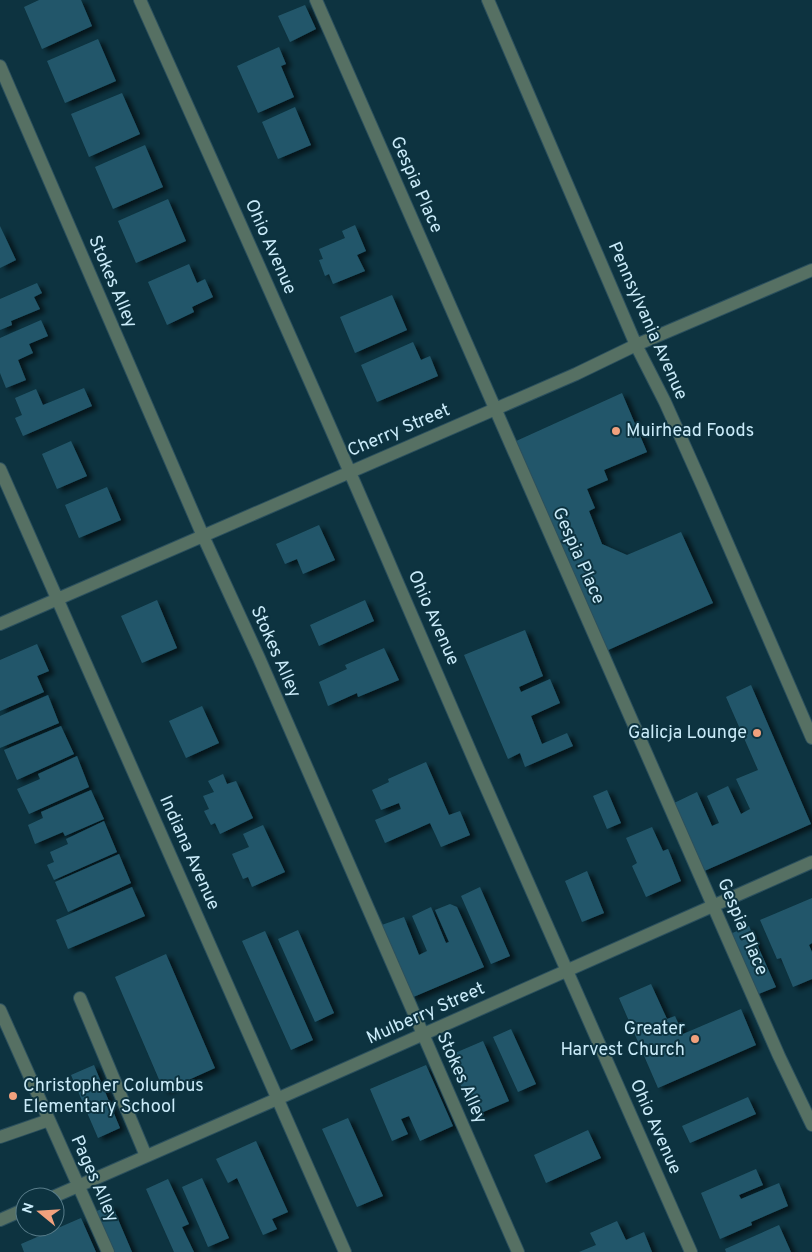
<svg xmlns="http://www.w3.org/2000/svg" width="812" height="1252" font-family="Overpass,sans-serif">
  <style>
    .building { fill: #23576a; filter: url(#shadow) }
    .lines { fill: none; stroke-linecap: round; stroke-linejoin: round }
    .minor-casing { stroke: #2b505e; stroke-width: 14 }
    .minor { stroke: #567063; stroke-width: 12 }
    .poi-dot { fill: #f1a17d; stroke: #0d3340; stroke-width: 2 }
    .labels { text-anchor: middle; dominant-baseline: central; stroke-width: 4; stroke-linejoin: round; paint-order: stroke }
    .street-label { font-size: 18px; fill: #caebf9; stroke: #0d3340 }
    .poi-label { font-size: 18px; fill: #caebf9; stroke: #0d3340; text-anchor: start }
  </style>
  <defs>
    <filter id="shadow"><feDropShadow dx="5.5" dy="3" stdDeviation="2.5" flood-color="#0009"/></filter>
  </defs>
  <rect width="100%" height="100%" fill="#0d3340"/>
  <path class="building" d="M39 0H81L92 26 42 49 24 7Z
    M305 5 316 29 290 42 278 16Z
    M98 39 116 81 65 103 47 61Z
    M279 47 286 64 281 66 294 97 258 113 237 66Z
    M122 93 140 134 89 157 71 114Z
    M295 107 311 145 278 159 262 122Z
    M145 145 163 187 113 209 95 167Z
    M168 199 186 241 136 263 118 221Z
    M355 225 366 251 357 255 365 271 333 284 329 274 325 276 319 260 323 259 319 249 345 238 342 231Z
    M0 226 16 260 0 268Z
    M189 264 197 283 205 279 213 297 192 307 194 312 167 325 148 282Z
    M37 283 42 293 34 297 40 309 11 321 12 325 0 330V299Z
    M392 295 407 330 355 353 340 317Z
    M41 320 48 336 29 344 33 353 18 360 26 380 6 388 0 373V338Z
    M413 342 421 360 430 356 438 376 377 402 361 365Z
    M84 388 92 406 23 436 15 418 22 415 15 398 36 389 43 405Z
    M622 393 647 452 604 470 608 480 587 489 595 508 589 511 602 544 627 555 681 532 713 603 606 651 514 442Z
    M71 441 87 476 57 489 42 454Z
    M107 487 121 520 79 538 65 505Z
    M319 525 335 560 303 574 297 559 285 564 276 544Z
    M157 600 177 648 142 663 121 616Z
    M365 600 374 621 319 646 310 625Z
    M525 630 543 676 519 687 521 692 550 679 560 703 531 716 542 744 567 733 573 746 525 767 520 753 508 759 464 655Z
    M37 644 49 671 37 676 44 692 0 711V660Z
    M384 648 399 680 358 697 357 693 328 706 319 682 347 669 345 665Z
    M751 685 811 824 702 872 672 804 697 792 712 826 719 823 707 796 728 786 741 814 750 809 736 779 758 770 726 697Z
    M48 695 59 723 0 748V716Z
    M202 706 219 743 186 758 169 721Z
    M61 726 74 754 17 780 4 750Z
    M77 756 89 787 29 814 17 789 40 779 38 774Z
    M426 762 449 815 460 811 470 835 441 847 430 823 385 843 375 820 401 809 399 803 381 810 372 790 389 782 388 779Z
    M223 774 227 784 236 781 253 818 220 834 215 823 211 825 204 811 209 809 203 796 214 792 208 781Z
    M91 790 104 819 65 836 63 832 35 844 28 825 43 818 41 812Z
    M607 790 621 823 607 829 593 796Z
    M104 821 117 852 54 880 47 865 54 862 50 852 68 844 66 839Z
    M263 825 285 872 252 887 248 877 243 879 232 854 249 847 243 834Z
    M652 827 663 851 668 849 681 881 646 897 632 866 637 863 626 838Z
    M119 854 131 883 68 912 55 882Z
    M587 871 604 913 582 922 565 881Z
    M132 887 145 916 68 949 56 920Z
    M480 887 510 956 491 964 461 896Z
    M812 898V943L809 945 812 952V979L793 987 781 958 777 959 760 920Z
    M450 904 457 907 484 967 411 998 379 926 404 917 419 955 427 951 412 916 431 907 446 943 449 942 435 910Z
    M749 926 776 987 756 995 730 934Z
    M298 930 334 1013 315 1022 278 939Z
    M265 931 313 1040 291 1050 242 941Z
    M166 954 215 1068 164 1091 115 977Z
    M651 984 667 1019 675 1016 683 1034 741 1009 756 1045 658 1088 619 998Z
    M511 1029 536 1084 518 1092 493 1037Z
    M483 1041 509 1101 474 1116 448 1056Z
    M94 1065 120 1128 98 1138 71 1075Z
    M426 1065 453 1126 420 1141 409 1116 401 1119 408 1134 392 1141 370 1089Z
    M748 1097 756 1114 690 1143 682 1126Z
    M348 1118 383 1196 357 1207 322 1129Z
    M588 1130 601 1158 546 1183 534 1155Z
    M256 1141 288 1212 272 1219 277 1229 263 1235 237 1178 228 1183 216 1159Z
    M756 1169 763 1185 739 1195 741 1199 779 1183 788 1206 751 1222 752 1225 720 1239 701 1193Z
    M202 1178 229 1238 208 1247 182 1187Z
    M168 1179 189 1224 182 1227 194 1252H174L146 1189Z
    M112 1205 132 1252H111L94 1212Z
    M81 1218 96 1252H24L21 1244Z
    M617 1221 626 1240 644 1232 652 1252H579L596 1245 590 1233Z
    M779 1225 791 1252H726L725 1249Z"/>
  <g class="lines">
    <g class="minor-casing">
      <path id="minor" d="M140 0C225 190 311 380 393 572 421 638 450 703 478 769L691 1252
        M316 0 779 1056 812 1125
        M488 0 636 345 665 402 703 487 812 738
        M0 66 203 536 259 658 518 1252
        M0 469 345 1252
        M0 624 576 374 636 345 812 270
        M80 998 146 1156
        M0 1010 108 1252
        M0 1137 49 1120
        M53 1197 277 1099 812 862
        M0 1220 25 1209"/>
    </g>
    <use href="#minor" class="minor"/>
  </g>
  <g class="poi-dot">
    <circle cx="616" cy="431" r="5"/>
    <circle cx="757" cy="733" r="5"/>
    <circle cx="695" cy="1039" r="5"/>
    <circle cx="13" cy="1096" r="5"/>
  </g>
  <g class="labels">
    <g class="street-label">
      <text transform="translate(416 185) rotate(66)">Gespia Place</text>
      <text transform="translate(270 247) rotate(66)">Ohio Avenue</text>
      <text transform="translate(112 282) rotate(67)">Stokes Alley</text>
      <text transform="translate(647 321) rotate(66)">Pennsylvania Avenue</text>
      <text transform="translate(399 431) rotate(-23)">Cherry Street</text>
      <text transform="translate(578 556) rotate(66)">Gespia Place</text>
      <text transform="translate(433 618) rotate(66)">Ohio Avenue</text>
      <text transform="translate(275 652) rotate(66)">Stokes Alley</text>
      <text transform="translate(189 853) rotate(66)">Indiana Avenue</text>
      <text transform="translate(742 927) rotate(67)">Gespia Place</text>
      <text transform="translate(426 1014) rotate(-24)">Mulberry Street</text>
      <text transform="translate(461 1078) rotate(66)">Stokes Alley</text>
      <text transform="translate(655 1127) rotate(66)">Ohio Avenue</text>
      <text transform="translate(94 1179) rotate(66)">Pages Alley</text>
    </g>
    <g class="poi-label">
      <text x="626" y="431">Muirhead Foods</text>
      <text x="747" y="733" text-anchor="end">Galicja Lounge</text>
      <text x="685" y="1029" text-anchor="end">Greater<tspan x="685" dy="21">Harvest Church</tspan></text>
      <text x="23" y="1086">Christopher Columbus<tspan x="23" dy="21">Elementary School</tspan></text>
    </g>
  </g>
  <g transform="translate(40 1212) rotate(288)"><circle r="24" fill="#0d3340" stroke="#597d8a"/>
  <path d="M0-4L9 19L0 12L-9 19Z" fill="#f1a17d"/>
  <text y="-8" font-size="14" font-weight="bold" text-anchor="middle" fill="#caebf9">N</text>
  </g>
</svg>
